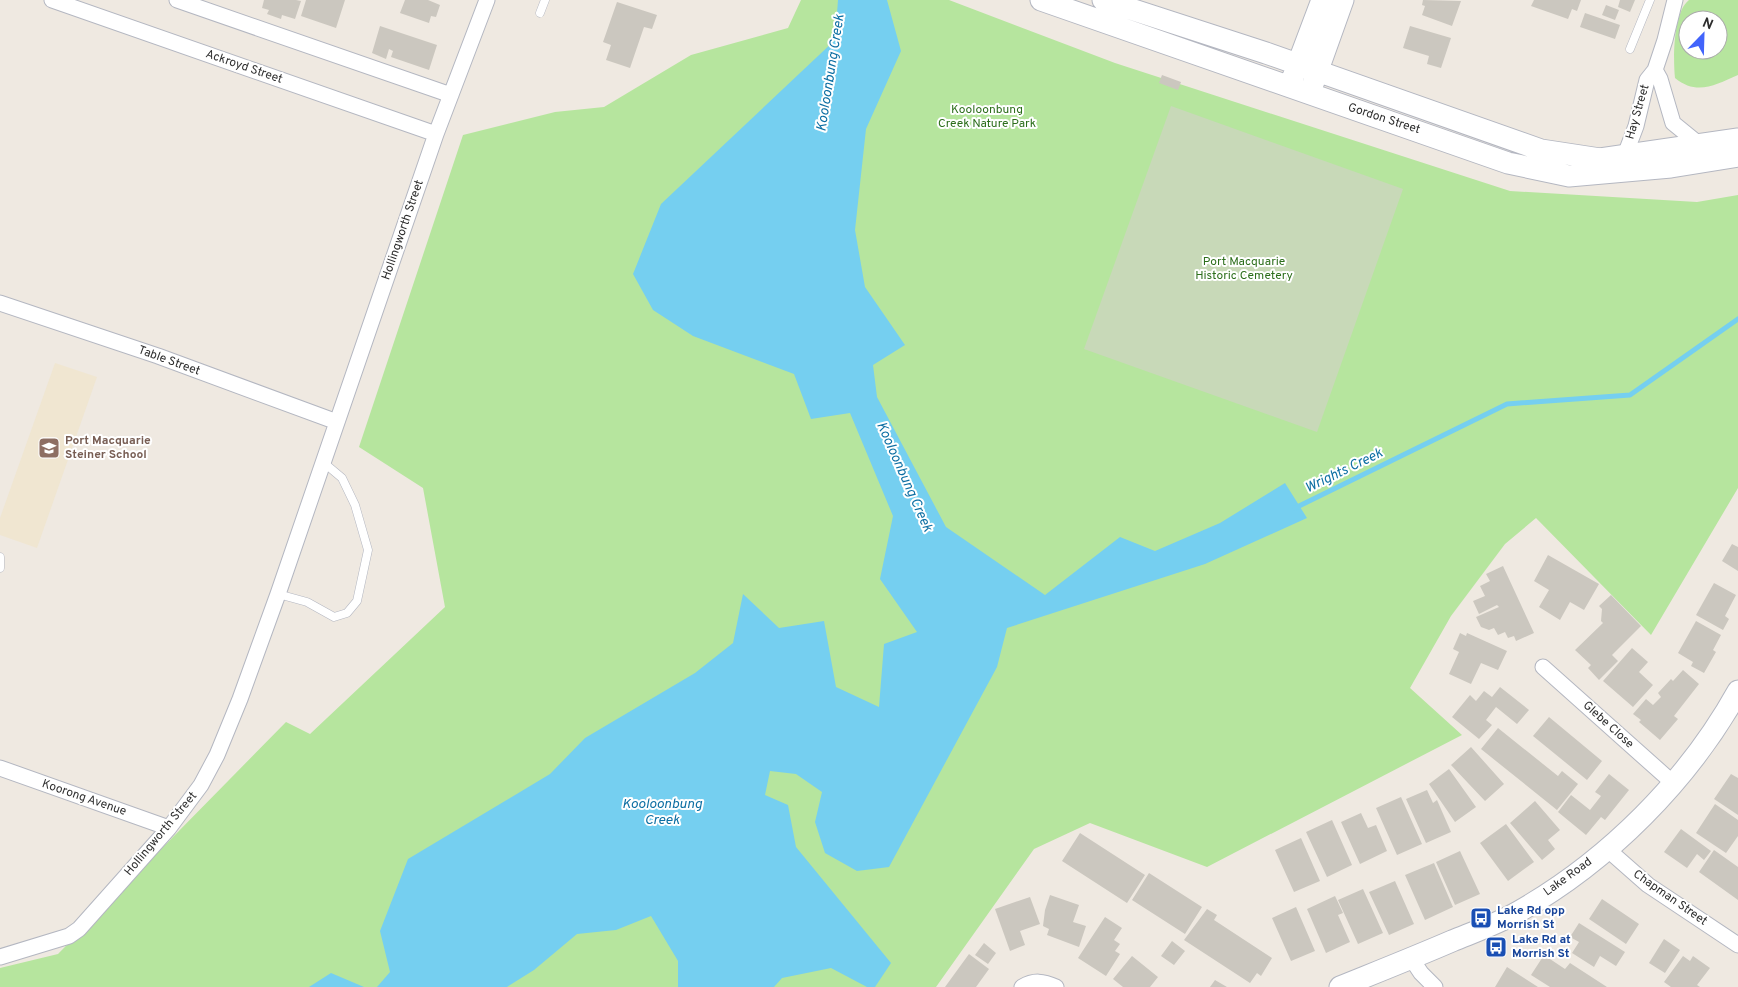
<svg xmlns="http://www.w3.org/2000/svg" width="1738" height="987" font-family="Overpass,sans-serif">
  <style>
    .education { fill: #f0e6d1 }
    .green { fill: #b6e59e; fill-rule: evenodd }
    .cemetery { fill: #c8d9b8 }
    .water { fill: #75cff0 }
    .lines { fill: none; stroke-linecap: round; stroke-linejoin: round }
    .stream { stroke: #75cff0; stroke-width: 5 }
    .building { fill: #cbc7bf }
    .lane-casing { stroke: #b4b7c1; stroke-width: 9 }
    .street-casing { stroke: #b4b7c1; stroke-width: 17 }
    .secondary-casing { stroke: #b4b7c1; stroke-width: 23 }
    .lane { stroke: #fff; stroke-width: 8 }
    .street { stroke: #fff; stroke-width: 15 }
    .secondary { stroke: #fff; stroke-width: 21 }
    .labels { text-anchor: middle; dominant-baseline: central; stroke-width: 4; stroke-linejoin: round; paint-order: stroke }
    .street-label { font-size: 12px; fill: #2e2e2e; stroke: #fff }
    .park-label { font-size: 12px; fill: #2c6e1b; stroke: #fff }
    .education-label { font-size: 12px; font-weight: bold; fill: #785e54; stroke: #fff; text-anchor: start }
    .transit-label { font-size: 12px; font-weight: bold; fill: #164399; stroke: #fff; text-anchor: start }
    .water-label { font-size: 14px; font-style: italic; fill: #0d6fa3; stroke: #fff }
  </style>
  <rect width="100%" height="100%" fill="#efe9e1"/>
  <path class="education" d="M55 363 97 377 37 548 0 535V518Z"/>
  <path class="green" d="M801 0H949L1115 63 1510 191 1697 202 1738 195V488L1651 635 1536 518 1505 544 1451 616 1410 688 1462 735 1207 867 1090 823 1034 849 936 987H0V968L58 954 286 722 310 734 445 607 423 488 359 447 463 135 555 112 604 107 691 55 788 28Z
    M1689 0H1738V75C1715 85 1697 96 1675 78 1673 59 1673 12 1689 0ZM1688 20H1718V50H1688Z"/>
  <path class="cemetery" d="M1171 106 1403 189 1317 432 1084 349Z"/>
  <path class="water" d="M838 0H887L901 51 866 129 855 230 865 287 905 345 873 365 877 397 946 527 1045 595 1120 537 1155 551 1220 523 1285 483 1307 518 1205 564 1007 628 997 667 889 867 857 871 825 853 815 822 822 792 796 774 770 771 765 795 788 805 796 847 891 963 875 987H867L831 968 782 978 774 987H678V961L651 916 616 930 577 934 534 970 507 987H377L390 972 380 931 408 859 550 774 585 738 695 673 733 643 743 594 779 628 824 621 836 687 879 707 884 644 917 632 880 579 893 516 850 413 811 419 794 374 693 336 653 310 633 274 661 204 835 40Z
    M331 973 364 987H309Z"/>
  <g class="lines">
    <path class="stream" d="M1295 508 1507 404 1630 395 1738 319"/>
  </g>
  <path class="building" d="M264 0H296L301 1 295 19 282 15 281 19 267 14 269 10 262 8Z
    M306 0H345L336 28 301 16Z
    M405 0H428L440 5 436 17 431 16 429 23 400 13Z
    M1423 0 1461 1 1452 26 1422 15 1425 6 1422 5Z
    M1534 0H1581L1577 11 1572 9 1568 19 1531 6Z
    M1620 0H1635L1630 12 1618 7Z
    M617 2 657 15 652 29 644 27 630 68 606 60 611 45 603 42Z
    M1606 5 1619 10 1615 20 1602 15Z
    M1585 13 1620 25 1615 39 1580 27Z
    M380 26 437 45 429 70 391 57 393 51 389 49 386 59 372 53Z
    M1410 26 1451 38 1441 68 1427 64 1429 56 1403 48Z
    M1162 75 1181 82 1178 90 1159 83Z
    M1732 544 1738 547V571L1722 561Z
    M1548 555 1599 584 1584 610 1570 602 1560 620 1539 607 1549 590 1534 581Z
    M1503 566 1534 633 1516 641 1514 636 1508 638 1505 632 1498 635 1494 628 1489 630 1481 627 1476 617 1499 607 1497 605 1479 614 1473 601 1485 596 1480 586 1490 581 1486 574Z
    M1714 583 1736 595 1725 616 1729 619 1723 630 1696 615Z
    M1611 595 1641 626 1612 655 1618 661 1599 680 1588 668 1591 665 1575 650 1603 623 1601 621 1602 609 1599 606Z
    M1696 621 1721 635 1713 650 1716 652 1704 673 1691 666 1693 662 1678 653Z
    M1460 633 1466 636 1467 633 1507 651 1498 670 1481 663 1471 684 1449 674 1459 652 1453 649Z
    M1632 648 1648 662 1639 672 1653 685 1633 707 1603 681Z
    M1683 670 1699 684 1674 716 1678 719 1660 740 1639 722 1641 720 1633 714 1646 699 1653 705 1661 697 1658 693 1671 679 1673 681Z
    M1500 687 1529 710 1517 724 1496 707 1486 720 1492 725 1479 739 1452 717 1470 695 1476 701 1484 691 1492 697Z
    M1549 717 1602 761 1587 780 1533 736Z
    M1498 728 1558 776 1562 771 1578 784 1557 810 1481 749Z
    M1471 747 1504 784 1485 801 1451 765Z
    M1449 769 1476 807 1455 822 1429 784Z
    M1609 774 1629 790 1605 820 1601 817 1586 835 1558 812 1571 795 1590 810 1601 796 1595 792Z
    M1731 774 1738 778V815L1714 799Z
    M1427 790 1433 803 1437 800 1451 832 1426 843 1406 799Z
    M1401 797 1422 844 1397 855 1376 808Z
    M1535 801 1560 830 1548 840 1555 849 1542 860 1510 823Z
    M1715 804 1738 820V836L1726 853 1696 833Z
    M1361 813 1368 828 1376 825 1387 851 1360 864 1341 822Z
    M1332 820 1352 865 1327 877 1306 832Z
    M1506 824 1534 862 1508 881 1480 843Z
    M1681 829 1711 851 1704 860 1697 854 1687 868 1664 852Z
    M1080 833 1145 875 1127 903 1062 861Z
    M1301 838 1320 881 1294 892 1275 850Z
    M1714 850 1738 867V900L1699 872Z
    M1460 851 1480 894 1455 905 1436 862Z
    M1434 863 1453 907 1425 920 1405 875Z
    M1149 873 1202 907 1185 934 1132 900Z
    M1395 881 1414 924 1389 935 1369 892Z
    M1363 889 1383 933 1358 944 1338 900Z
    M1050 895 1079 905 1073 922 1086 926 1079 947 1047 935 1049 929 1043 926 1045 910Z
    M1335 896 1343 913 1338 915 1350 942 1326 953 1307 909Z
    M1030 897 1040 924 1020 931 1025 945 1010 951 995 909Z
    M1602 899 1639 924 1626 944 1589 919Z
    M1296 907 1315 951 1291 961 1272 918Z
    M1207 909 1217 915 1214 920 1272 958 1261 976 1257 973 1250 983 1184 940Z
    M1105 917 1122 928 1114 940 1120 944 1115 951 1120 954 1106 976 1078 958Z
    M1579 923 1625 952 1616 966 1600 956 1594 967 1572 953 1579 942 1570 937Z
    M1664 939 1680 950 1665 973 1649 963Z
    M1172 941 1185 951 1174 965 1161 956Z
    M984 943 996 953 988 964 975 955Z
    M969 954 989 969 976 987H945Z
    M1544 955 1565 969 1570 963 1607 987H1550L1531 975Z
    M1132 956 1158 977 1150 987H1123L1113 979Z
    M1683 956 1690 961 1693 956 1710 968 1697 985 1700 987H1671L1664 982Z
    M1507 967 1538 987H1495Z
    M1215 980 1227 987H1210Z"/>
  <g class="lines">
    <g class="lane-casing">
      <path id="lane" d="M540 13 545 0
        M1630 49 1650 0
        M0 557V568
        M278 594 307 602 334 617 347 613 357 601 368 550 355 505 342 478 323 462"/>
    </g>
    <g class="street-casing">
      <path id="street" d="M52 0 436 134
        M177 0 451 95
        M1655 70 1660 79 1673 123 1700 145
        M1625 155 1636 126 1647 80 1655 70 1665 40 1675 0
        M0 303 158 356 337 422
        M1543 667 1673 783
        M0 768 169 828
        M1606 848 1648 885 1738 945
        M0 957 69 936 79 929 169 828 201 785 217 755 240 699 278 594 436 134 487 0
        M1411 958 1421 973 1435 987
        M1022 987C1034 980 1043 981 1056 987"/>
    </g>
    <g class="secondary-casing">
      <path id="secondary" d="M1041 0 1508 163 1569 176 1671 167 1738 156
        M1103 0 1266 53 1541 150 1600 159 1738 139
        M1293 77 1322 0
        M1313 84 1343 0
        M1340 987C1377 972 1415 957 1452 941 1474 932 1497 924 1518 912 1608 861 1688 781 1738 691"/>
    </g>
    <use href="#lane" class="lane"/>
    <use href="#street" class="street"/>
    <use href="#secondary" class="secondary"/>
  </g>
  <defs>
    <g id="school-square" transform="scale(1.125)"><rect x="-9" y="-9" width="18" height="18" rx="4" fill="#8d6e63" stroke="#fff"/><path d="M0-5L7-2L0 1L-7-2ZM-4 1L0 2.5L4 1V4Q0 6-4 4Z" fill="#fff"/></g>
    <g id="bus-square" transform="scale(1.125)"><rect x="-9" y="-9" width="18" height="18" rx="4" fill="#1a4fb4" stroke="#fff"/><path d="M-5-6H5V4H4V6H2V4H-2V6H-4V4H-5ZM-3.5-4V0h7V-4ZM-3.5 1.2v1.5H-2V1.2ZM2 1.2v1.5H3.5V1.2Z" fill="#fff"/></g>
  </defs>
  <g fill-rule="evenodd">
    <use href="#school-square" x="49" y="448"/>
    <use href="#bus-square" x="1481" y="918"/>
    <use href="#bus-square" x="1496" y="947"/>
  </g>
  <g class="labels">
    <g class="street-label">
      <text transform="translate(244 67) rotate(19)">Ackroyd Street</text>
      <text transform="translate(1638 112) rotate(-74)">Hay Street</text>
      <text transform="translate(1384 119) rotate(18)">Gordon Street</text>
      <text transform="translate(403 230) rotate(-71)">Hollingworth Street</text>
      <text transform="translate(169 361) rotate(20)">Table Street</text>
      <text transform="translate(1608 725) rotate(42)">Glebe Close</text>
      <text transform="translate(84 798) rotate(19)">Koorong Avenue</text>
      <text transform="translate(161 834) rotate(-50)">Hollingworth Street</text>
      <text transform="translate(1568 877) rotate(-36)">Lake Road</text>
      <text transform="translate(1670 898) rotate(35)">Chapman Street</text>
    </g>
    <g class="park-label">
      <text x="987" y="110">Kooloonbung<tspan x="987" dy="14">Creek Nature Park</tspan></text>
      <text x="1244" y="262">Port Macquarie<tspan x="1244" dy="14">Historic Cemetery</tspan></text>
    </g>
    <g class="education-label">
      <text x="65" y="441">Port Macquarie<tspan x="65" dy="14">Steiner School</tspan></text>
    </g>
    <g class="transit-label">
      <text x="1497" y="911">Lake Rd opp<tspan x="1497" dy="14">Morrish St</tspan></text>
      <text x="1512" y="940">Lake Rd at<tspan x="1512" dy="14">Morrish St</tspan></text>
    </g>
    <g class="water-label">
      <text transform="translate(831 73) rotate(-81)">Kooloonbung Creek</text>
      <text transform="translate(1344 471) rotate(-26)">Wrights Creek</text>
      <text transform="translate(904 477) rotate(66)">Kooloonbung Creek</text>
      <text x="662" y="804">Kooloonbung<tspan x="662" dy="16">Creek</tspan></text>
    </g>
  </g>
  <g transform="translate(1703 35) rotate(23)"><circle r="24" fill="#ffffff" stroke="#ababab"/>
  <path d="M0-4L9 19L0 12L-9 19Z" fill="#4264fb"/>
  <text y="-8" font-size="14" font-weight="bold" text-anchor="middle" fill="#2e2e2e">N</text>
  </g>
</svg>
